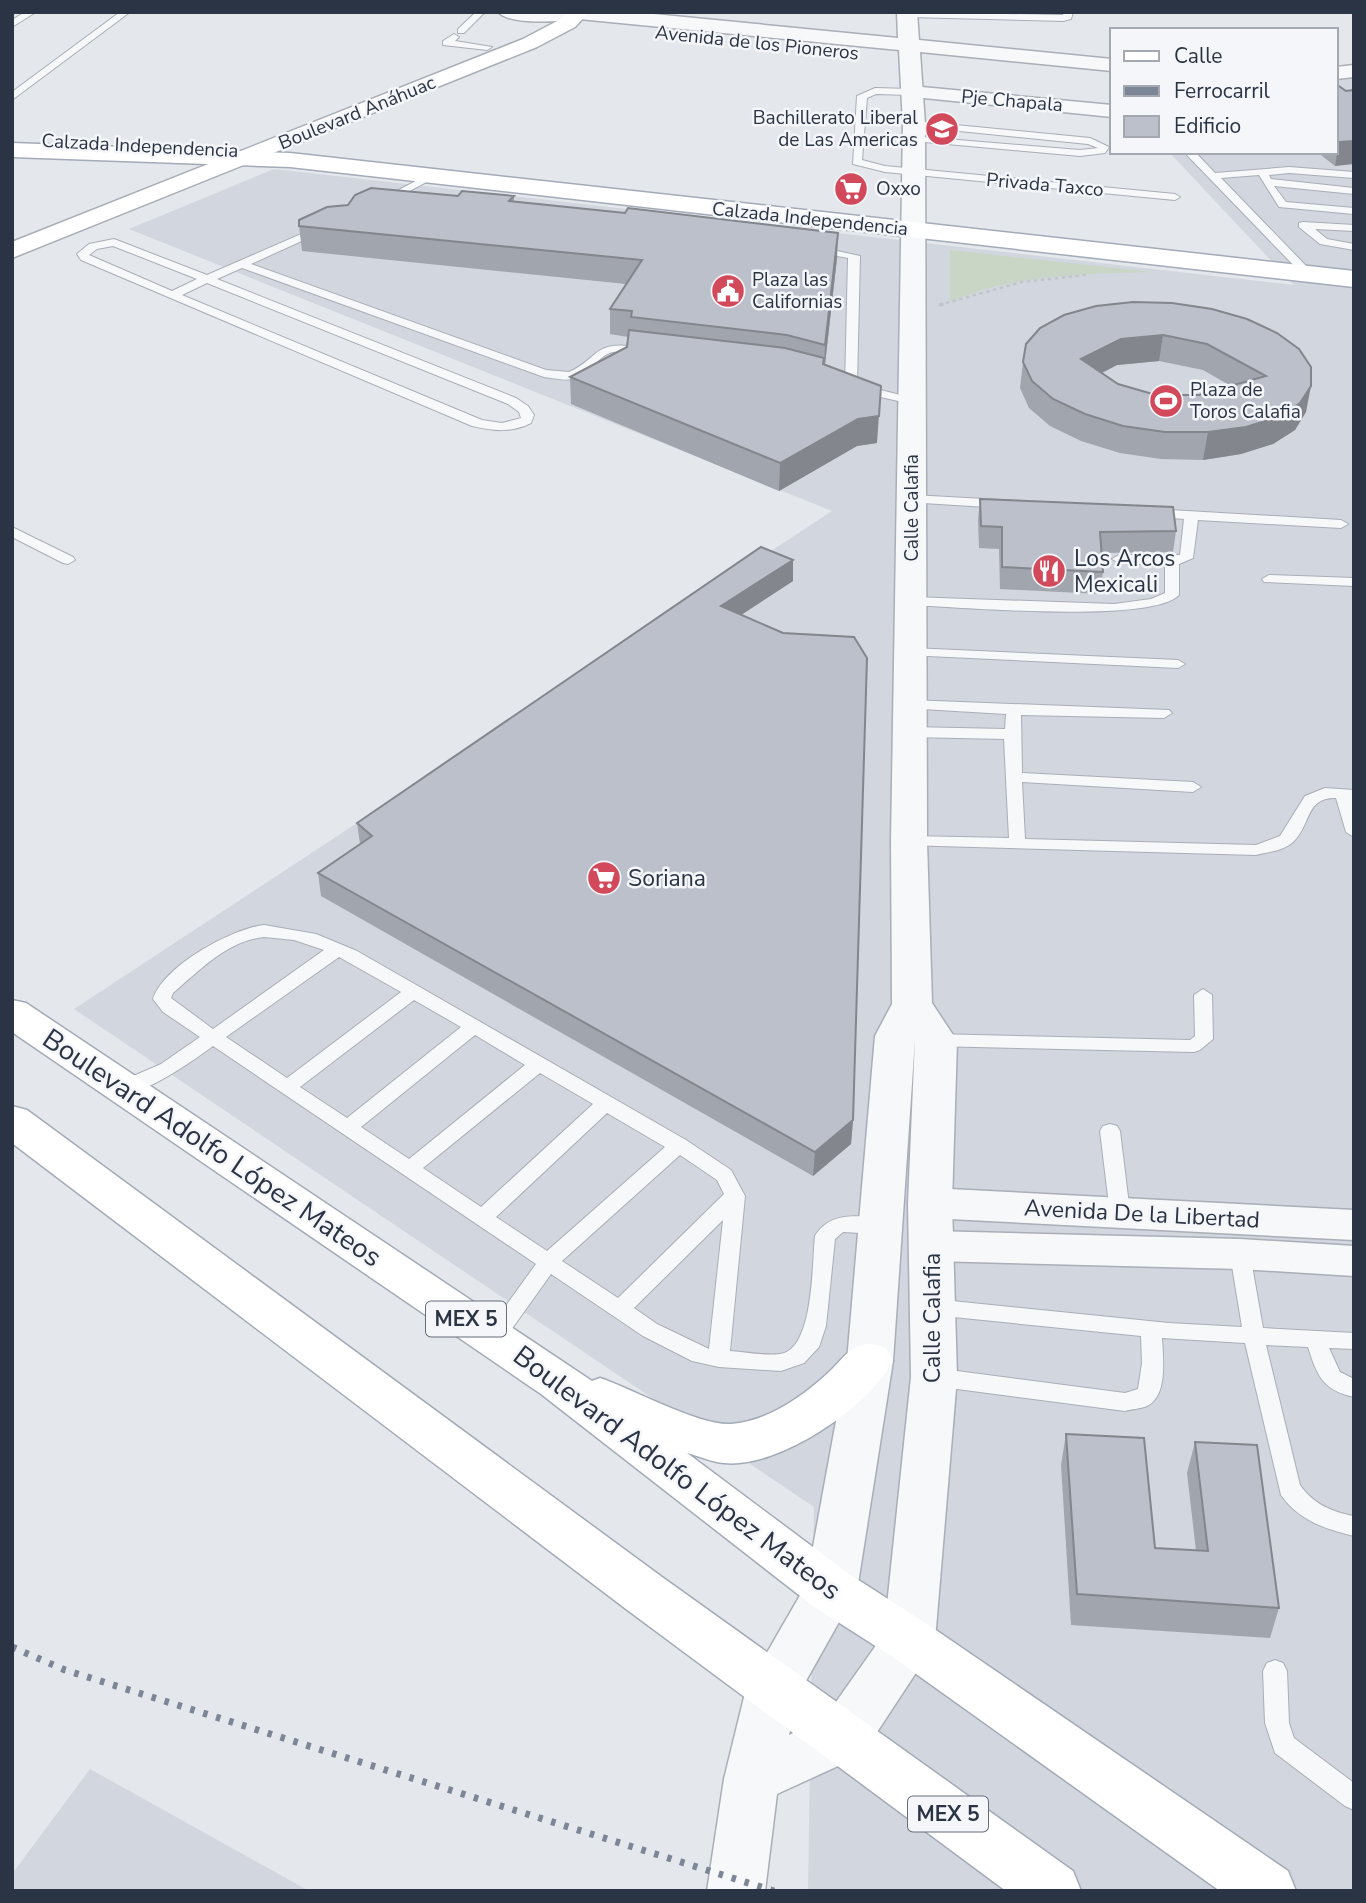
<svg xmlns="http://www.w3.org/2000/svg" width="1366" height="1903" font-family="'Nunito Sans',sans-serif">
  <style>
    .built { fill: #d2d6de }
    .green { fill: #c9d6c5 }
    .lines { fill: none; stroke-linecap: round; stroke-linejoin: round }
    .service-casing { stroke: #a9aeb7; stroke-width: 2 }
    .minor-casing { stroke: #a9aeb7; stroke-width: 3 }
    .tertiary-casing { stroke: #a9aeb7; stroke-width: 3 }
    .secondary-casing { stroke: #a9aeb7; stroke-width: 3 }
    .primary-casing { stroke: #a3abb8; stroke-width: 3 }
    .path-far1 { stroke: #c2c5cb; stroke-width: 2.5; stroke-dasharray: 3.5 3.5; stroke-linecap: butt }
    .path { stroke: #c2c5cb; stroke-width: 3.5; stroke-dasharray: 4.5 4.5; stroke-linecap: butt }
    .service { fill: #f7f8fa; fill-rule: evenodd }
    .minor { fill: #f7f8fa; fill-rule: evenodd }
    .tertiary { fill: #f7f8fa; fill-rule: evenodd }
    .secondary { fill: #fff; fill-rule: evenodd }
    .primary { fill: #fff; fill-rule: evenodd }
    .rail { stroke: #7d8696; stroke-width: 7; stroke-dasharray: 4.5 9; stroke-linecap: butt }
    .wall { fill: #a1a5ae; fill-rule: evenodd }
    .shaded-wall { fill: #83868d }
    .building { fill: #bbc0ca; stroke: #83868d; stroke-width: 2; fill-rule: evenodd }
    .labels { text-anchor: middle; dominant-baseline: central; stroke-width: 5; stroke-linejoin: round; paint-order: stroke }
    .far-street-label { font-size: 19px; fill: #2b3445; stroke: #f4f6f9 }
    .far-poi-label { font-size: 19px; fill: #2b3445; stroke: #f4f6f9; text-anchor: start }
    .shield { fill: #f4f6f9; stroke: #676e7b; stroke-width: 2 }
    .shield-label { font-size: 21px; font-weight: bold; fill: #2b3445 }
    .poi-label { font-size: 23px; fill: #2b3445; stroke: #f4f6f9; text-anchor: start }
    .street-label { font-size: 23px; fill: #2b3445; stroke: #f4f6f9 }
    .near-street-label { font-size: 28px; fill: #2b3445; stroke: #f4f6f9 }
  </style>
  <rect width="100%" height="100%" fill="#e4e7ec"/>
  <path class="built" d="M1354 75V1891H808L814 1507 74 1009 832 511 129 229 274 169 1294 285 1169 152H1336V77Z
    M90 1769 309 1891H12V1874Z"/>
  <path class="green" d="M950 250 1152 272C1084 274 1013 274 950 302Z"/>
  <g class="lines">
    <g class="service-casing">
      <path id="service" d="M25 12H36L12 27V20Z
        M120 12H130L12 100V92Z
        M476 12H485L464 33H458V29Z
        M905 12 1063 15 1064 12H1073L1071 19 1063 21 908 17Z
        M454 34 459 37 455 41 492 47 487 50 443 45V41Z
        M875 88 911 89 916 92 911 95 876 94 867 98 862 160 885 166 1175 194 1180 197 1175 200 885 172 853 164 857 96Z
        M914 121 1090 138 1109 147 1105 153 1080 156 914 141 910 140V136L1080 150 1098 148 1088 144 910 126 909 124Z
        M1184 152H1195L1215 173 1289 167 1354 172V178L1289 173 1269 175 1271 179 1354 188V194L1274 186 1286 202 1354 208V214L1279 207 1259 175 1221 178 1312 272 1302 274Z
        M427 175 436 177 387 203 378 201Z
        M1303 222 1354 225V231L1315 229 1327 239 1354 244V250L1320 244 1299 227V223Z
        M322 225 327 228 326 230 251 264 546 370 569 372C597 360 593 342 630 346 638 347 645 346 651 351 641 359 626 350 613 352 597 355 590 377 572 379 563 381 553 378 544 377L242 268 217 279 516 398 528 406 534 415 531 423C511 433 494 431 472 426L81 260 77 254 89 244 114 239 207 275ZM113 246 197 279 172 291 89 255 97 249ZM207 283 508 404 519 412 521 418 502 423 482 420 182 295Z
        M814 246 860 256 857 384 916 399V405L854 391 845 386 848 258 810 251V247Z
        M912 495 1003 500 1010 504 1003 508 907 502V496Z
        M1153 509 1341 520 1348 524 1341 528 1198 520 1193 558 1179 564V595C1151 624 959 607 911 605L904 601 911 597 1114 604 1151 599 1165 593V565L1119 563 1112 559 1119 555H1180L1184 519 1148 516V510Z
        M12 527 73 557 75 560 68 564 63 563 12 537Z
        M1269 575 1354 578V586L1264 582 1262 579Z
        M911 648 1178 660 1185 664 1178 668 906 655 904 652Z
        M910 700 1169 710 1172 713 1164 718 1021 715 1022 773 1193 782 1201 787 1193 792 1022 782 1025 839 1256 845 1280 836 1305 796 1325 788 1354 790V837L1346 832 1336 798C1305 797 1311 826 1293 842 1283 851 1268 852 1256 855L903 845 901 841 903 837 909 836 1009 838 1004 739 910 737 902 732 910 727 1005 729 1006 714 905 708 902 705 905 702Z
        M264 925 316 934 357 951 686 1140 731 1170 745 1196 730 1351C746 1352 764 1356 780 1354 814 1350 812 1263 815 1236 829 1211 864 1214 887 1222L890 1227 887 1232 880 1234 843 1232 835 1239 826 1326 819 1347 804 1363 781 1371 719 1367 692 1361 643 1336 551 1274 501 1344 494 1346 487 1344 484 1338 487 1332 536 1264 213 1046C194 1060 140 1099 117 1093L115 1088 117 1083 161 1064 200 1037 163 1012 153 999C164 966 230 929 264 925ZM264 937 294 940 324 950 213 1029 171 998 173 993C200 970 227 941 264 937ZM339 957 401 992 287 1078 226 1037ZM414 1000 461 1027 347 1118 300 1087ZM475 1035 525 1065 409 1159 361 1127ZM540 1073 593 1104 481 1207 423 1168ZM607 1113 665 1147 547 1251 496 1217ZM680 1155 717 1180 724 1194 618 1298 562 1261ZM723 1220 709 1349 657 1324 634 1308Z
        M1203 989 1212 995 1213 1039 1200 1050 1194 1052 933 1046 927 1044 924 1040 927 1036 933 1034 1190 1040 1195 1036 1194 995Z
        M1110 1124 1117 1126 1120 1131 1130 1213 1127 1218 1120 1220 1113 1218 1110 1213 1100 1131 1103 1126Z
        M1240 1246 1247 1249 1250 1254 1263 1328 1354 1333V1349L1329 1348 1340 1372 1354 1379V1397C1322 1390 1317 1375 1308 1347L1266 1345 1300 1485C1313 1504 1332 1512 1354 1516V1536C1325 1529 1298 1520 1281 1495L1245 1343 1162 1338C1163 1358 1168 1396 1147 1406 1140 1409 1132 1409 1125 1411L934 1386 926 1383 923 1377 926 1371 934 1368 1125 1393 1138 1389 1142 1363 1141 1336 933 1315 926 1313 923 1307 926 1301 933 1299 1169 1323 1242 1327 1230 1254 1233 1249Z
        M1275 1660 1283 1663 1287 1671 1289 1723 1294 1738 1354 1783V1810L1345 1806 1275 1753 1265 1723 1263 1671 1267 1663Z"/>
    </g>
    <g class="minor-casing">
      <path id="minor" d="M911 86 1112 105V117L904 96 901 92Z
        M930 1188 1354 1210V1240L930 1218 916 1213 910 1203 916 1193Z
        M932 1231 1240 1239 1354 1246V1276L1240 1269 932 1261 918 1257 912 1246 918 1235Z"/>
    </g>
    <g class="tertiary-casing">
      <path id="tertiary" d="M498 12H633L898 38 897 12H917L919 40 1112 59V71L920 52 925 124 927 841 932 1003 957 1041 952 1203 957 1377 935 1640 927 1656 862 1755 777 1794 765 1891H707L724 1779 746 1689 806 1585 847 1361 875 1036 892 1004 891 841 903 124 899 50 579 19C561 21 511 26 498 12ZM915 1039 908 1203 911 1377 884 1634 824 1719 789 1735 798 1695 857 1590 893 1361Z
        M1354 65V77L1336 79V67Z"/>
    </g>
    <g class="secondary-casing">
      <path id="secondary" d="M567 12H589L575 27 537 47 12 258V242L523 39 561 19Z"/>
    </g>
    <g class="primary-casing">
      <path id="primary" d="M12 143 290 153 1354 271V287L290 167 12 157Z
        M12 1000 26 1003 592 1381 600 1378C633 1389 699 1426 731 1424 768 1421 802 1397 829 1372 837 1365 846 1352 856 1347 868 1342 875 1344 886 1348L893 1361C869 1407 778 1469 724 1463 711 1462 699 1456 687 1453L849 1574 927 1624 1288 1871 1296 1891H1220L891 1656 813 1606 541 1394 12 1032Z
        M12 1106 27 1110 662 1577 1073 1871 1081 1891H1006L626 1609 12 1143Z"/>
    </g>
    <path class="path-far1" d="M939 305 1022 282 1087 275"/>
    <path class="path" d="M939 305 944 304"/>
    <use href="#service" class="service"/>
    <use href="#minor" class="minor"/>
    <use href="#tertiary" class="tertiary"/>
    <use href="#secondary" class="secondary"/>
    <use href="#primary" class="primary"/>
    <path class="rail" d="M12 1647 65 1670 774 1891"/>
  </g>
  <path class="wall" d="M1336 84 1346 91 1354 90 1335 166 1317 152H1336Z
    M458 196H514V201L837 258 825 365 877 443 857 446 779 491 571 404 570 377 627 347 628 337 610 334V309L626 284 302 251 299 226 348 205Z
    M1212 309 1306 412 1295 430 1273 444 1241 454 1203 460 1161 459 1120 453 1081 441 1050 426 1029 408 1020 388 1023 362ZM1159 361 1203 370 1231 386 1199 395H1156L1118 384 1102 373 1117 365Z
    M980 499 1176 531 1173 552 1101 553 1103 572 1100 594 1000 589 999 549 979 548 978 520Z
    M793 560V581L741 615 853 1120 851 1144 813 1176 321 896 318 873 360 844 357 823Z
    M1066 1434 1155 1548 1196 1551 1187 1473 1195 1442 1279 1608 1270 1638 1071 1625 1061 1465Z"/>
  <path class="shaded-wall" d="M1354 141V164L1335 166 1339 142Z
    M838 233 837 258 824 372 825 345Z
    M1163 335 1159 361 1117 365 1078 385 1081 359 1121 339Z
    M881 386 877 443 857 446 779 491 780 463Z
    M1311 386 1306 412 1295 430 1273 444 1241 454 1203 460 1208 432Z
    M793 560V581L721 628V606Z
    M853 1120 851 1144 813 1176 815 1152Z"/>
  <path class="building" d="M1336 84 1346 91 1354 90V141L1339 142 1336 140Z
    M371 188 458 196 462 191 514 196 509 201 625 213 628 208 838 233 825 345 787 335 631 317 632 311 610 309 642 260 299 226V220L327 207 348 205 355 195Z
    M1133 302 1172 303 1212 309 1247 319 1277 333 1299 349 1311 367V386L1300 403 1278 417 1246 427 1208 432H1165L1123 426 1085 414 1053 399 1032 381 1023 362 1026 344 1040 328 1064 315 1096 306ZM1163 335 1207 344 1266 376 1199 395H1156L1118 384 1081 359 1121 339Z
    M629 330 785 348 824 358 823 364 881 386 879 416 858 419 780 463 570 377 627 347Z
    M980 499 1173 507 1176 531 1100 532 1103 572 1002 567V527L981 526Z
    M761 547 793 560 721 606 783 633 854 637 867 658 853 1120 815 1152 318 873 372 836 357 823Z
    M1066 1434 1144 1438 1155 1548 1208 1551 1195 1442 1257 1445 1279 1608 1077 1594Z"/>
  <defs>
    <g id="university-disc" transform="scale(1.75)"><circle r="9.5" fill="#d1495b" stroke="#f4f6f9"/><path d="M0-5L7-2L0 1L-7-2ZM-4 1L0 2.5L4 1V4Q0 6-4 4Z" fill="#fff"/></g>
    <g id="supermarket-disc" transform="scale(1.75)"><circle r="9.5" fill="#d1495b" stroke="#f4f6f9"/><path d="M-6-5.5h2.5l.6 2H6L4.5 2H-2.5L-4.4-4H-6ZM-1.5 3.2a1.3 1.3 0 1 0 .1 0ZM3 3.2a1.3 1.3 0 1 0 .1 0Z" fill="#fff"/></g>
    <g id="civic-disc" transform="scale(1.75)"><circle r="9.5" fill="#d1495b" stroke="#f4f6f9"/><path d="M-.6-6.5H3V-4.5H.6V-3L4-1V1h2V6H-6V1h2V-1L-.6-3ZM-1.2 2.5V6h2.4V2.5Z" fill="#fff"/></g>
    <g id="stadium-disc" transform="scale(1.75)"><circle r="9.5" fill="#d1495b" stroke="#f4f6f9"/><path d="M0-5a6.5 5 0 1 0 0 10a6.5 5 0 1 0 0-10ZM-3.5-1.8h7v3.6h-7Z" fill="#fff"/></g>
    <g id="restaurant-disc" transform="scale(1.75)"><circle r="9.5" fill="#d1495b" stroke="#f4f6f9"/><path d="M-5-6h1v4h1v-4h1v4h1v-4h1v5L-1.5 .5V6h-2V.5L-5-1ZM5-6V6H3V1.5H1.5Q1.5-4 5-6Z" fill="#fff"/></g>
  </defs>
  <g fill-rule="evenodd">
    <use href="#university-disc" x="942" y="129"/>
    <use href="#supermarket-disc" x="851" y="189"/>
    <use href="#civic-disc" x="728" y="291"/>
    <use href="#stadium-disc" x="1166" y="401"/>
    <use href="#restaurant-disc" x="1049" y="571"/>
    <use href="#supermarket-disc" x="604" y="878"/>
  </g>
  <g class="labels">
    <g class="far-street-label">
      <text transform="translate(757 43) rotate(6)">Avenida de los Pioneros</text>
      <text transform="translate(1012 101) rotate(5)">Pje Chapala</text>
      <text transform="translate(357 113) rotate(-22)">Boulevard Anáhuac</text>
      <text transform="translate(140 146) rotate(3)">Calzada Independencia</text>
      <text transform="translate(1045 185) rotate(5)">Privada Taxco</text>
      <text transform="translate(810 219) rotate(6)">Calzada Independencia</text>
      <text transform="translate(912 508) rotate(-90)">Calle Calafia</text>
    </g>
    <g class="far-poi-label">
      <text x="918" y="118" text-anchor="end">Bachillerato Liberal<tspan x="918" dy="22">de Las Americas</tspan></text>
      <text x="876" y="189">Oxxo</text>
      <text x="752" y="280">Plaza las<tspan x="752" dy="22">Californias</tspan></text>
      <text x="1190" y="390">Plaza de<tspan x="1190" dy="22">Toros Calafia</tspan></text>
    </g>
    <g class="shield">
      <rect x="426" y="1301.5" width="80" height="35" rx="5"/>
      <rect x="908" y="1796.5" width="80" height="35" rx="5"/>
    </g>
    <g class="shield-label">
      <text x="466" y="1319">MEX 5</text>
      <text x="948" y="1814">MEX 5</text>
    </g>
    <g class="poi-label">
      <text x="1074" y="558">Los Arcos<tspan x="1074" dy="26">Mexicali</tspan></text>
      <text x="628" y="878">Soriana</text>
    </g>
    <g class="street-label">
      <text transform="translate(1142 1214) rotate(3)">Avenida De la Libertad</text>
      <text transform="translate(932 1318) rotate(-90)">Calle Calafia</text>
    </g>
    <g class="near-street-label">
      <text transform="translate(212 1148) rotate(34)">Boulevard Adolfo López Mateos</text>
      <text transform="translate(677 1473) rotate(37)">Boulevard Adolfo López Mateos</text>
    </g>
  </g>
  <rect width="1366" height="1903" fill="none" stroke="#2b3445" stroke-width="28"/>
  <rect x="1110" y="28" width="228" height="126" fill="#f4f6f9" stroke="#a4a8b1" stroke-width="2"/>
  <rect x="1124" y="51" width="35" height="10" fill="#ffffff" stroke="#a4a8b1" stroke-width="2"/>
  <text x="1174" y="63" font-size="21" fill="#2b3445">Calle</text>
  <rect x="1124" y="86" width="35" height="10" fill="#7d8696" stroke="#a4a8b1" stroke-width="2"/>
  <text x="1174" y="98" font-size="21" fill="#2b3445">Ferrocarril</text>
  <rect x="1124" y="116" width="35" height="21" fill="#bbc0ca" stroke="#a4a8b1" stroke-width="2"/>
  <text x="1174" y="133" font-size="21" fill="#2b3445">Edificio</text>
</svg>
